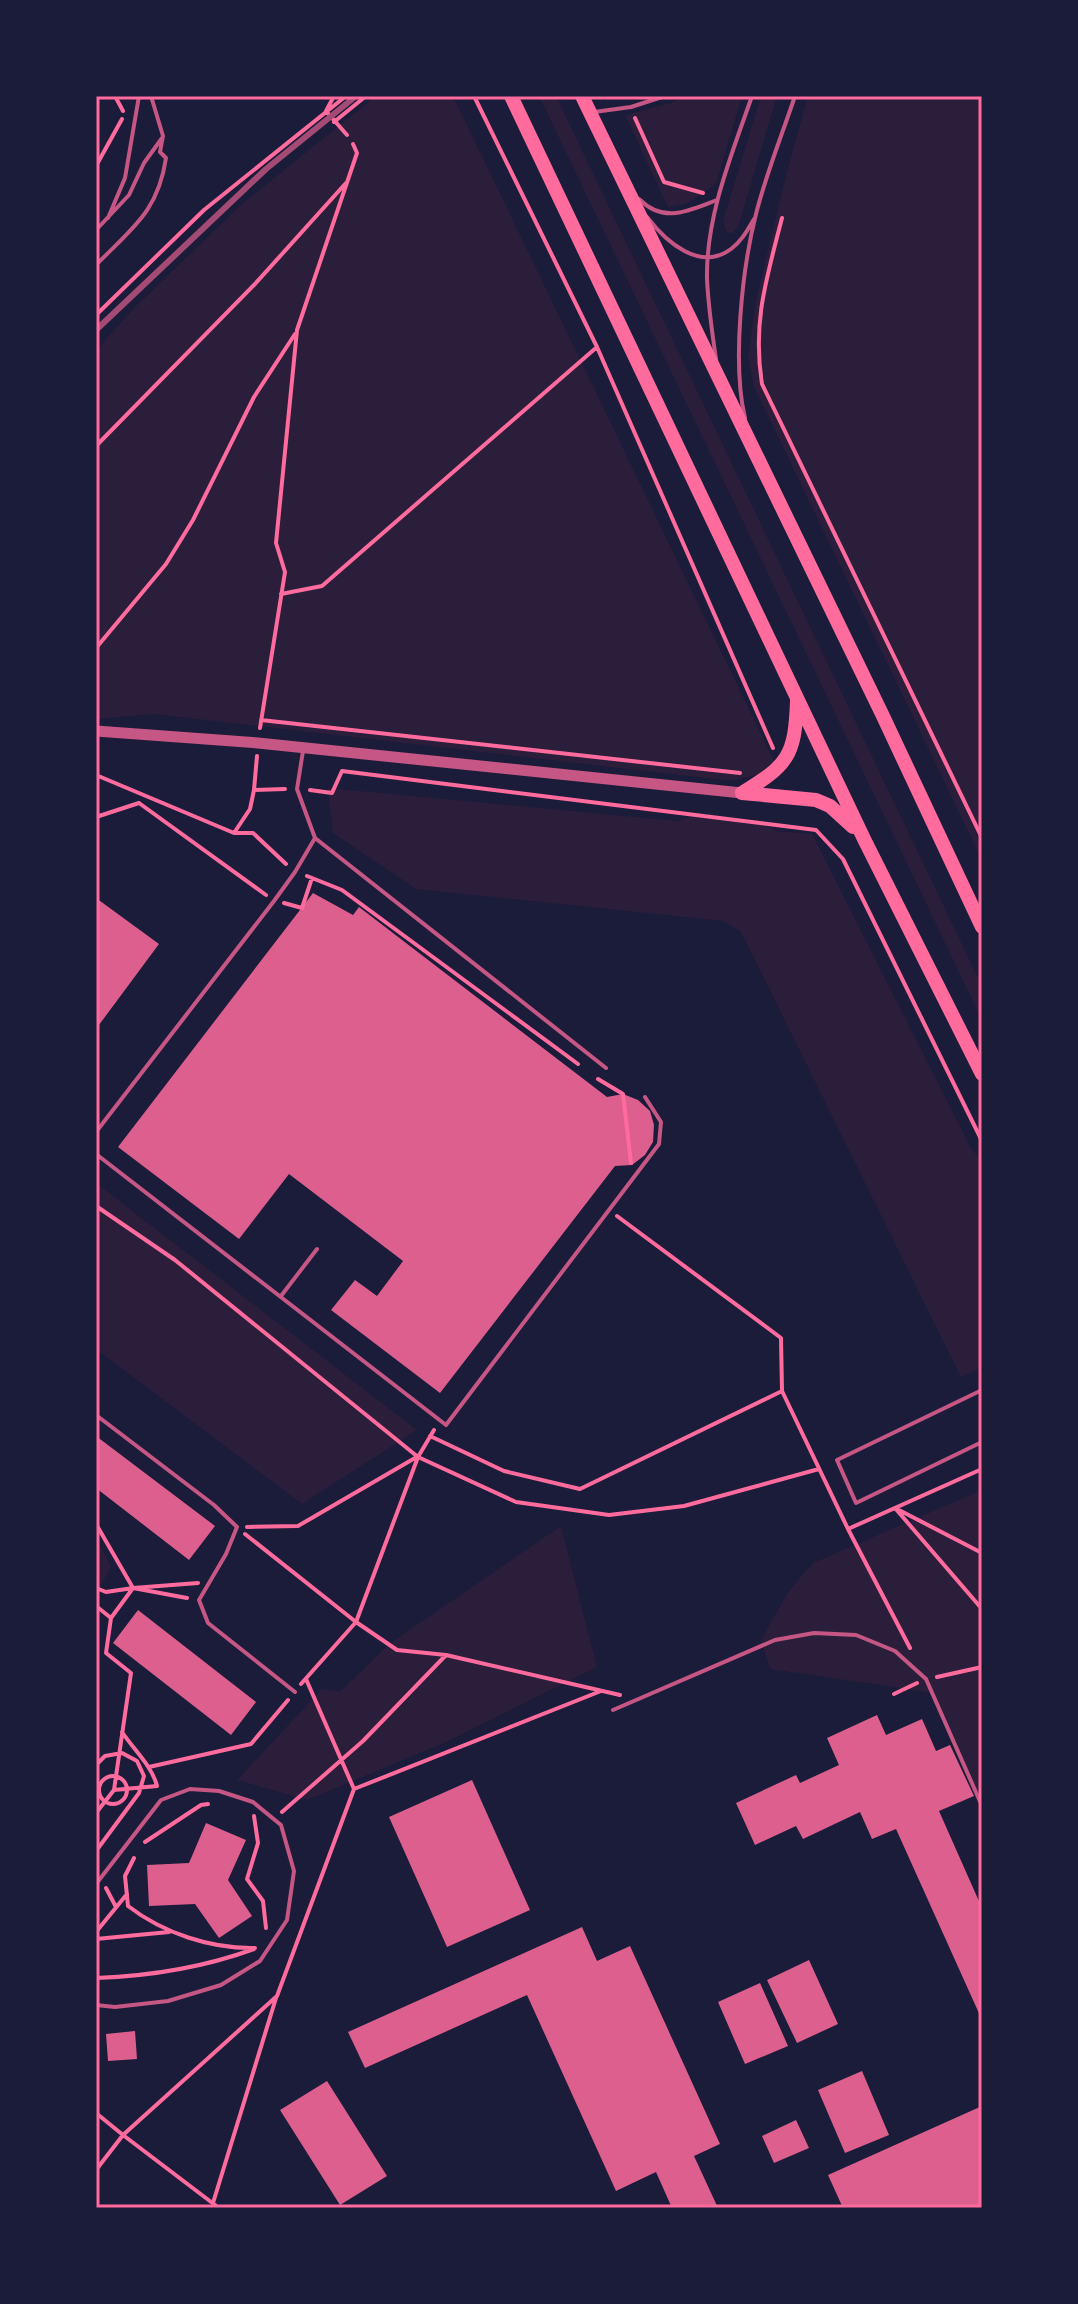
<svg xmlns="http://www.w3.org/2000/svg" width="1078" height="2304" font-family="'DejaVu Sans',sans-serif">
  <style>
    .green { fill: #2a1e3b }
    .building { fill: #dd5f8e }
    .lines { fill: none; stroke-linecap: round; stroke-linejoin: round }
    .path { stroke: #ff6b9d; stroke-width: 4 }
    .service { stroke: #c65784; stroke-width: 4 }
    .tertiary { stroke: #c65784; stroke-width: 11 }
    .trunk { stroke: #ff6b9d; stroke-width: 14 }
    .rail { stroke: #a44b75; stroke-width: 6 }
    .neatline { fill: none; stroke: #ff6b9d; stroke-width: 3 }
  </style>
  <rect width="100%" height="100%" fill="#1b1b3a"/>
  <path class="green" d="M376 96H453L774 761 759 774 732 781 154 714 96 719V350L135 307 242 204Z
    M539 96H556L982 986V1020Z
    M685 96H742L716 184 688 203 668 207 625 115 671 103Z
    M761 96H777L738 227 732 234 727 232 723 221Z
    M808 96H982V860L754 387 748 356 756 301 786 175Z
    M328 788 678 821 690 817 764 823 776 831 812 834 970 1146 982 1163V1367L961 1377 741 932 723 921 416 889 333 833Z
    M96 1183 417 1430 302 1504 96 1349Z
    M982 1490V1803L934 1693 770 1669 761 1640 788 1592 813 1563Z
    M561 1526 597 1667 444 1743 307 1800 237 1780 322 1689 340 1692 389 1644Z
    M96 1537 111 1567 100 1587 96 1584Z"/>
  <path class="building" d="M313 893 353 915 359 907 607 1097 623 1094 638 1100 650 1111 654 1125 653 1142 645 1155 632 1165 615 1166 440 1393 331 1310 355 1280 377 1296 403 1261 289 1174 239 1239 118 1147Z
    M96 898 159 944 96 1029Z
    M96 1436 215 1526 189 1560 96 1488Z
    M138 1610 256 1702 231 1735 113 1643Z
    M877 1715 886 1735 922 1719 936 1751 950 1745 974 1796 939 1811 982 1908V2020L896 1829 872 1839 860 1812 803 1839 796 1826 755 1845 736 1803 796 1775 800 1783 839 1765 827 1738Z
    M472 1780 530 1910 447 1947 389 1817Z
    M206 1823 246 1840 228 1880 252 1916 219 1938 195 1904 149 1906 147 1865 189 1863Z
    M582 1927 597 1961 630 1946 720 2144 694 2156 718 2208H672L656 2172 616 2191 527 1995 365 2068 348 2032Z
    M809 1960 838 2024 797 2043 767 1980Z
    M760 1983 788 2046 745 2064 718 2002Z
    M135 2031 137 2059 108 2061 106 2034Z
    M862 2071 889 2135 845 2153 818 2090Z
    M327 2081 387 2176 340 2205 280 2110Z
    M982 2106V2208H843L828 2175Z
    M796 2120 809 2148 774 2163 762 2136Z"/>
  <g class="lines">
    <path class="path" d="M115 96 123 111
      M334 96 326 111 347 135
      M474 96 597 347 773 748
      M635 118 664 182 703 193
      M334 122 366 96
      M96 166 122 119
      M782 218C767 277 752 322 762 384L982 838
      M96 315 204 210 346 96
      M96 446 255 284 346 183
      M281 594 322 586 597 347
      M96 648 166 564 193 520 254 397 295 334
      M261 720 740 773
      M260 728 285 572 276 543 297 330 357 153 353 144
      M96 775 234 833 250 809 254 790 285 789
      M254 790 257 756
      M310 790 332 793 342 771 816 830 843 859 982 1141
      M139 803 266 895
      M96 817 139 803
      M234 833H253L286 864
      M307 876 342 890 578 1064
      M284 903 302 908 312 878
      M598 1079 623 1094 631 1163
      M96 1206 175 1260 418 1457 516 1502 609 1515 684 1506 819 1469
      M617 1216 781 1338 782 1391
      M430 1436 504 1471 580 1489 782 1391 848 1529 982 1469
      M895 1508 982 1609
      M897 1509 982 1553
      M96 1524 133 1588 187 1598
      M247 1527 298 1526 415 1458
      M848 1529 910 1648
      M245 1534 356 1622 397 1650 446 1655 620 1695
      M96 1588 106 1592 133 1588
      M96 1606 111 1618 106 1653 131 1673 114 1790 96 1813
      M111 1618 133 1588 198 1583
      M937 1677 982 1667
      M301 1684 356 1622 418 1457 434 1430
      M894 1694 917 1683
      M96 1765 105 1756 122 1753 137 1761 144 1776 139 1793 96 1851
      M149 1767 251 1744 288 1700
      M99 1790a14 14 0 1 1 28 0a14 14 0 1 1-28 0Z
      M354 1789 601 1691
      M114 1790 157 1786C152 1766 134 1750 122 1732
      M282 1812 363 1741 446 1655
      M254 1816 258 1843 247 1879 263 1901 266 1928
      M145 1842 201 1805 208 1804
      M134 1858 125 1876 128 1906C163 1933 211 1949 255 1948
      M106 1888 116 1907
      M96 1932 127 1894
      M96 1939 169 1932
      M96 1978C151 1976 202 1968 254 1949
      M96 2113 123 2135 96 2170
      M213 2203 276 1998
      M219 2208 123 2135 277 1996 354 1789 306 1679"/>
    <path class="service" d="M594 112 631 107 665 96
      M639 199C664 224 688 211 717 200
      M647 217C666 242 700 272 731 249 742 241 748 229 754 219
      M108 218 125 178 139 96
      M96 230 129 195 144 163 162 138
      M96 265C132 228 158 212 166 158L160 152 163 136 151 96
      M716 359C712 332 708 305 707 278 706 215 732 154 752 96
      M745 418C732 364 742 269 756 214 766 174 782 135 795 96
      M303 751 297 789 315 838 606 1068
      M96 1132 274 901 295 872 315 838
      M96 1154 446 1425 659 1144 661 1122 645 1097
      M281 1296 317 1249
      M982 1390 837 1460 856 1503 982 1442
      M96 1415 214 1505 237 1527 226 1554 199 1600 208 1623 295 1692
      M613 1710 775 1640 814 1633 856 1635 895 1651 926 1679 982 1806
      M96 1884 161 1800 190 1789 219 1791 253 1802 281 1825 294 1871 287 1920 260 1961 221 1985 168 2001 115 2007 96 2005"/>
    <path class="tertiary" d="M96 731 258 743 742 793"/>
    <path class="trunk" d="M511 96 864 839 982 1074
      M582 96 882 714 982 927
      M742 793 816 800 830 806 853 827
      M742 793C788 765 795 756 797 701"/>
    <path class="rail" d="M96 330 266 169 356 96"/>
  </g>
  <rect width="1078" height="2304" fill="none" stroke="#1b1b3a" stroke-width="196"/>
  <rect x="98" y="98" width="882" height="2108" class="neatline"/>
</svg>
